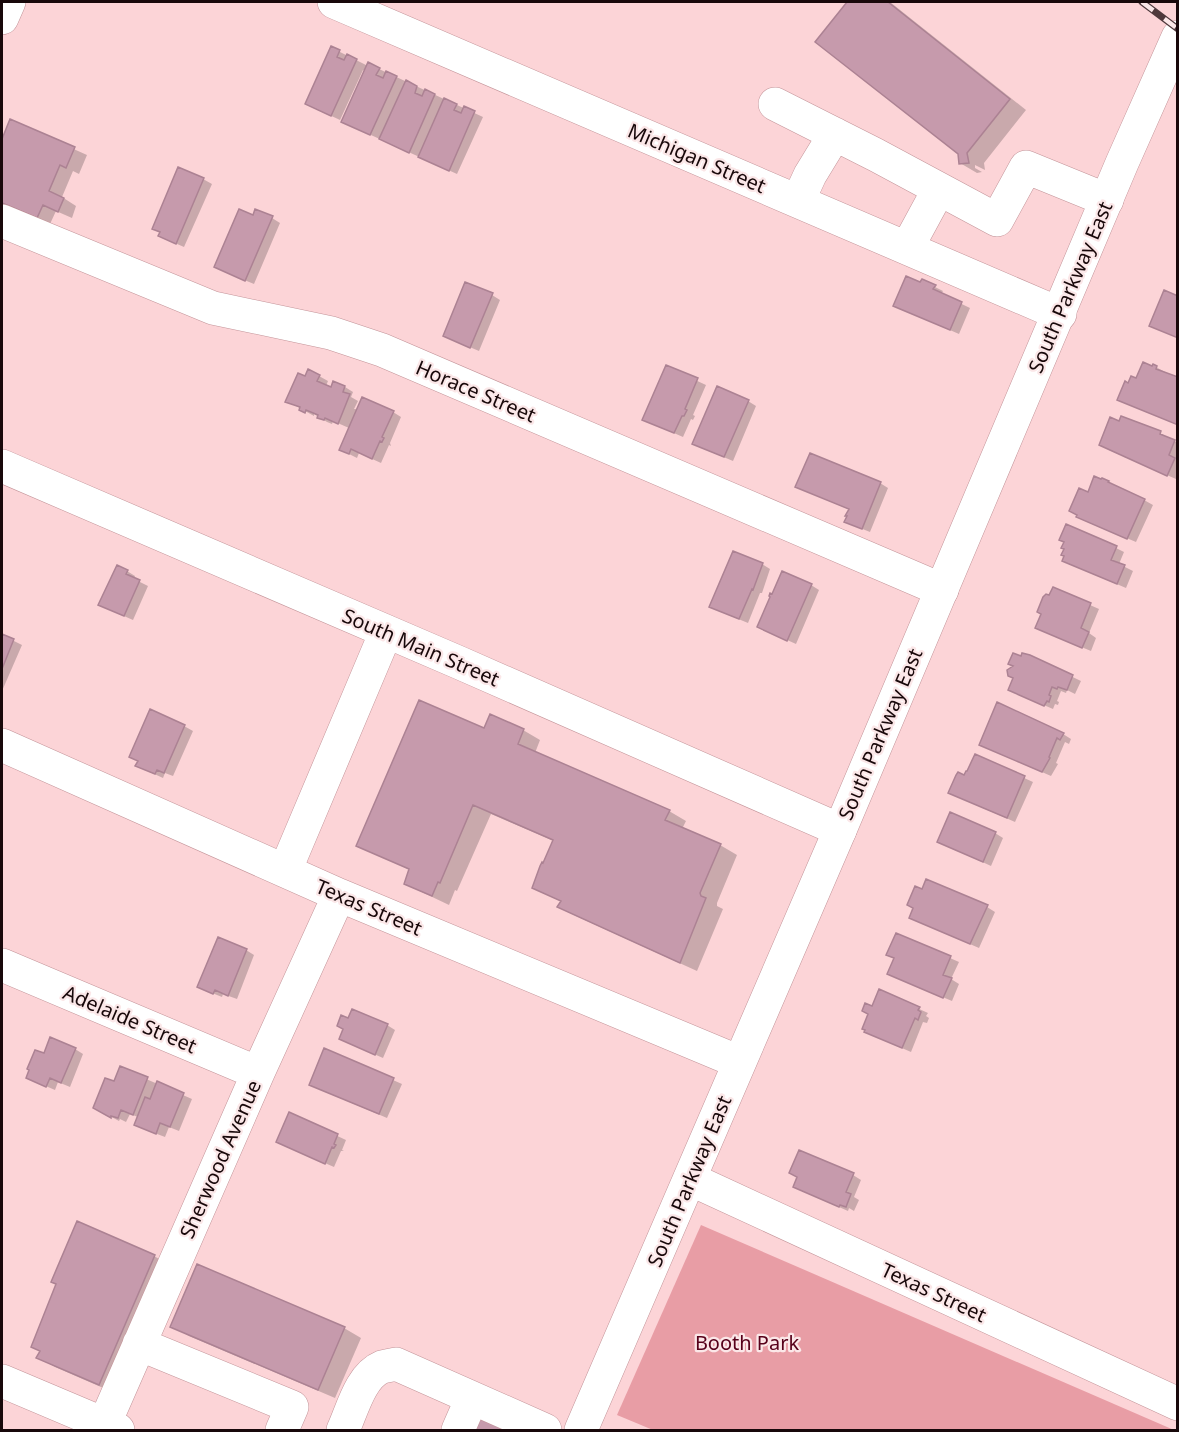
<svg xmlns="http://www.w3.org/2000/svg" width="1179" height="1432" font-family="'Noto Sans',sans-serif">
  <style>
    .green { fill: #e89da5 }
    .shadow { fill: #0003 }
    .building { fill: #c69aac; stroke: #ac8293; stroke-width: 1.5 }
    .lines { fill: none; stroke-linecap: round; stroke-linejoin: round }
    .minor-casing { stroke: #c39499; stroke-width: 34 }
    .major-casing { stroke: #c39499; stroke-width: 34 }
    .minor { stroke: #fff; stroke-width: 33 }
    .major { stroke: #fff; stroke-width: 33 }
    .rail-casing { stroke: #4f393c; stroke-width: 7 }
    .rail { stroke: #fbe7e8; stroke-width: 4.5; stroke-dasharray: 14; stroke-linecap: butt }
    .labels { text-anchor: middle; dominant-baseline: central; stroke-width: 4.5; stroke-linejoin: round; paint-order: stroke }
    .street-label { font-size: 20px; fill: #18080a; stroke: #fbe7e8 }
    .park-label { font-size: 20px; fill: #57001a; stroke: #fbe7e8 }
  </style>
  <rect width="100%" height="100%" fill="#fcd4d7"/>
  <path class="green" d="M701 1225 1174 1430H653L617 1415Z"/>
  <path class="shadow" d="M849 2H890L1026 110 984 163 985 170 975 165V168L982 172 977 173 960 163 959 154 818 42Z
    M332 48 368 66 379 69 483 117 457 174 351 126 365 71 363 70 340 120 306 104Z
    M11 121 87 155 79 174 73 171 62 197 76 206 72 218 56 211 50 224 2 203V143Z
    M203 179 212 184 184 247 168 240 154 228Z
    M253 217 272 218 280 223 254 284 225 272Z
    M923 281 943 291 941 294 970 308 959 334 904 310Z
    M492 295 500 300 479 351 453 340Z
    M1154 366 1165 372 1164 374 1178 379V425L1119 400 1129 385Z
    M667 367 706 385 693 415 695 416 693 420 691 419 683 437 653 424Z
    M319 376 328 381 326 386 332 389 345 387 353 392 351 397 358 401 354 409 393 412 401 417 390 443 391 446 389 445 381 463 359 453 357 458 349 454V428L333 421 332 424 327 422 314 414V416L287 401 306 378Z
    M748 401 756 406 733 461 702 448Z
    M1122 418 1160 433 1178 443V475L1176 479 1109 450Z
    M880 483 888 488 870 532 855 526 850 510 797 487Z
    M1088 494 1144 500 1153 505 1136 542 1086 521Z
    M1116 548 1124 552 1119 564 1133 571 1126 588 1072 565 1066 549Z
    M762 564 770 569 762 593H760L748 623 719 611Z
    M127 571 135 576 134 579 148 586 133 620 108 609Z
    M811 585 819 590 796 644 767 631Z
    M1054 589 1099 609 1089 633 1096 638 1091 651 1045 632 1050 597Z
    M2 635 22 645 2 691Z
    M1029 656 1081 681 1075 694 1067 690 1066 693 1061 691 1057 701 1059 702 1058 705 1055 704 1053 709 1018 694 1022 658Z
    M184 726 193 731 173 776 165 773 163 778 137 766Z
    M485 730H523L540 740 535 753 669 811 686 821 682 829 720 845 737 855 717 903V906L723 909 697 971 576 916 559 907 562 902 533 888 554 841 491 814 457 891 455 890 449 905 405 884 410 870 358 845Z
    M1063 734 1071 739 1069 744 1065 742 1056 763 1058 764 1051 776 989 749Z
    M976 756 1033 782 1015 822 958 797 964 776Z
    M995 833 1003 838 991 866 939 842Z
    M987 907 995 912 979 948 919 922Z
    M246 950 254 955 237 999 223 994 222 997 207 991Z
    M950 958 959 962 951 979 959 984 952 1001 897 978Z
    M880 991 928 1013 926 1016 929 1018 927 1023 923 1022 911 1052 874 1036 873 1008Z
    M387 1025 395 1030 383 1058 349 1043Z
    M75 1049 83 1054 70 1087 58 1082 55 1090 27 1078 44 1055Z
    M325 1050 402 1084 387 1118 319 1089Z
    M121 1068 192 1099 179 1131 169 1127 165 1137 144 1129 138 1117 130 1114 126 1122 120 1119 119 1121 95 1108 115 1083Z
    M290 1114 346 1140 342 1150 344 1151H341L334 1167 286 1146Z
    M853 1175 861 1180 854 1197 859 1200 854 1211 849 1208 848 1211 803 1191 799 1177Z
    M154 1256 171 1266 117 1394 55 1367 38 1357Z
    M172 1326 344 1328 361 1338 335 1398 189 1336Z"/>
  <path class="building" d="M847 2H888L1010 99 967 153 969 163 959 164 958 154 815 42Z
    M331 46 340 50 337 57 344 60 347 54 357 59 331 116 305 104Z
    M368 62 380 68 376 75 383 78 386 71 397 76 370 135 341 122Z
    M406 80 417 86 415 93 422 96 425 89 435 94 409 153 379 139Z
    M444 98 457 104 454 110 461 113 464 106 475 111 449 171 418 157Z
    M10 119 75 147 66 168 60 165 49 191 64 198 58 212 43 205 37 218 2 203V139Z
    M178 167 204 178 176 244 158 236 160 232 152 229Z
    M239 209 253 215 255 209 273 216 245 281 214 267Z
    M906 276 920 282 922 279 936 285 933 289 962 302 950 330 893 306Z
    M465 282 493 293 470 348 443 336Z
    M1164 290 1178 296V338L1149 326Z
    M1143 362 1152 366 1153 364 1157 366 1156 369 1178 377V425L1117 400 1125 381 1128 383 1131 376 1136 378Z
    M666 365 698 378 685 409 687 410 684 416H682L674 433 642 420Z
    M308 369 320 375 317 381 331 387 333 381 345 386 343 392 350 394 338 424 325 418 324 420 317 418 318 415 306 410 305 413 299 410 300 407 285 402 298 373 305 376Z
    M717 386 749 400 724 457 692 444Z
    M362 397 394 411 382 437 384 438 382 442 380 441 372 459 351 449 349 454 339 450Z
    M1121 416 1161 431 1160 434 1175 440 1169 455 1175 458 1167 476 1099 445 1110 417 1119 421Z
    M810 453 881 482 862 529 844 522 847 516H845L849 509 795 487Z
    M1094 476 1101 479 1102 478 1109 481 1108 482 1145 499 1127 539 1076 517 1077 515 1069 511 1079 488 1088 492Z
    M1066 524 1117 546 1111 560 1125 565 1117 584 1062 561 1064 556 1061 555 1064 549 1061 548 1064 542 1059 540Z
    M733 551 763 563 753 590 752 589 739 619 709 607Z
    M117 565 128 570 126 574 140 580 124 616 98 605Z
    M782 571 812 584 787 641 757 627 770 597 769 596 770 593 772 594Z
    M1053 587 1091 603 1081 628 1089 632 1082 648 1035 628 1041 614 1037 612 1043 597 1046 594 1049 595Z
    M2 634 14 639 2 669Z
    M1013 653 1021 656 1022 653 1030 655 1073 675 1067 690 1058 687 1057 689 1052 687 1049 695 1051 696 1049 702 1047 701 1044 706 1008 690 1013 678 1008 676 1007 670 1013 666 1008 664Z
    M419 700 484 728 490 714 524 729 518 744 670 810 665 820 721 844 700 893 701 896 706 898 680 963 557 907 561 901 532 888 540 866 542 862 543 863 553 840 473 805 440 883 438 882 432 896 404 884 409 869 356 846Z
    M997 702 1064 733 1060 740 1057 738 1049 757 1050 758 1042 772 979 745Z
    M150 709 185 725 164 773 157 770 155 774 135 766 138 761 129 757Z
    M975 754 1025 776 1007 818 948 793 956 775 958 772 964 775 966 771H967Z
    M950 812 996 832 983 862 937 842Z
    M926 879 988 905 970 944 909 918 913 908 907 905 915 886 922 889Z
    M896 933 951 956 943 975 952 978 943 998 887 974 894 958 886 955Z
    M218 937 247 949 228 996 215 990 213 994 197 987Z
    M879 989 920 1007 918 1010 921 1012 918 1020 915 1018 902 1048 864 1032 865 1030 862 1029 868 1014 862 1011 865 1003 872 1006Z
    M352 1009 388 1024 375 1055 339 1039 343 1029 337 1026 341 1015 348 1018Z
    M50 1037 76 1048 61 1083 50 1078 46 1087 26 1078 29 1070 27 1069 35 1050 44 1053Z
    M324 1048 394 1078 379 1114 309 1085Z
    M120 1066 148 1077 133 1115 121 1110 118 1118 111 1116V1118L93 1108 105 1078 114 1081Z
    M157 1081 184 1093 170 1127 160 1123 156 1134 134 1125 145 1097 150 1099Z
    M289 1112 338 1134 334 1144 336 1145 334 1148 332 1147 325 1164 276 1142Z
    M799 1150 854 1173 846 1192 851 1194 846 1207 840 1205 839 1207 793 1187 797 1177 789 1173Z
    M77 1221 155 1255 99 1385 36 1358 40 1351 31 1347 56 1284 51 1282Z
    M197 1264 345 1327 318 1390 170 1327Z
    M475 1412 506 1430H466Z"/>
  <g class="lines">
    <g class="minor-casing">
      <path id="minor" d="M334 2 1060 314
        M2 18 9 2
        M775 104 876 155 997 220 1026 167 1107 200
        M798 201 810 175 835 134
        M2 221 213 308 331 333 382 350 942 590
        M907 248 939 189
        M2 466 460 663 840 830
        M2 745 339 895 739 1062
        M285 871 386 632
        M2 965 258 1073
        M690 1179 1178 1404
        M139 1344 292 1407 282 1430
        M104 1425 258 1073 339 895
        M343 1430C352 1411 360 1376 382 1367 386 1366 392 1365 396 1364L545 1430
        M458 1430 472 1398"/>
    </g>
    <g class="major-casing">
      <path id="major" d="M2 1381 118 1430
        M581 1430 840 830 1122 163 1178 37"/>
    </g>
    <use href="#minor" class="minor"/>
    <use href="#major" class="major"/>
    <g class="rail-casing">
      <path id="rail" d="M1142 2 1178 29"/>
    </g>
    <use href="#rail" class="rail"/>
  </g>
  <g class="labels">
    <g class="street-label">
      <text transform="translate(697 158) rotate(23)">Michigan Street</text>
      <text transform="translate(1070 287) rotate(-67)">South Parkway East</text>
      <text transform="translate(476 391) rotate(23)">Horace Street</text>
      <text transform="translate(421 647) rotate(23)">South Main Street</text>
      <text transform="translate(880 734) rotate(-67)">South Parkway East</text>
      <text transform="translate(369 907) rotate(23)">Texas Street</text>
      <text transform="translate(130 1019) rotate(23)">Adelaide Street</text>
      <text transform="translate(220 1159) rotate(-66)">Sherwood Avenue</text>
      <text transform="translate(689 1181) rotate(-67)">South Parkway East</text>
      <text transform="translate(934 1292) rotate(25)">Texas Street</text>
    </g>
    <g class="park-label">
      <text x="747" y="1342">Booth Park</text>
    </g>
  </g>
  <rect width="1179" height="1432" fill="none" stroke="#18080a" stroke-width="6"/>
</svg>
